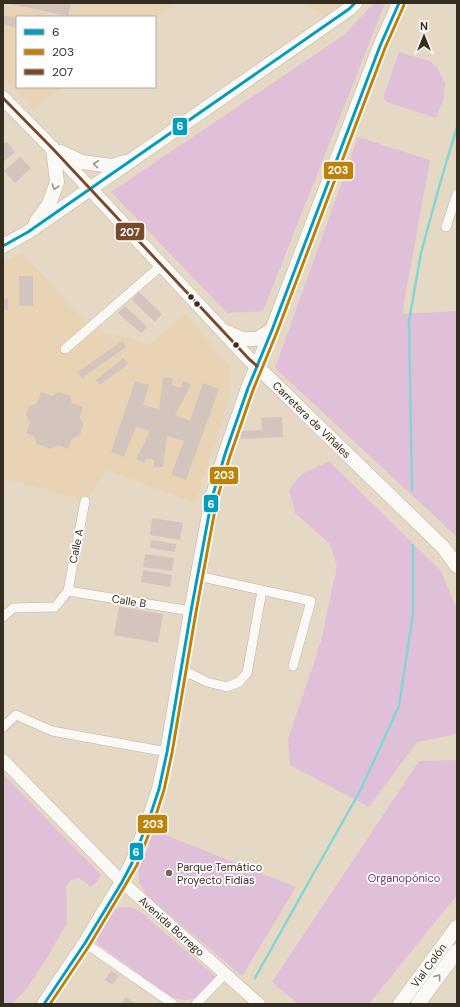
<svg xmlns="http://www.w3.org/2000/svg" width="460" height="1007" font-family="'DM Sans',sans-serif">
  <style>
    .built { fill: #e8d4b4 }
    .green { fill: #e0c0d9 }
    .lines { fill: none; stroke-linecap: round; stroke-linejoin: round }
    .stream { stroke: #83d6d4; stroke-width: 2.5 }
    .building { fill: #d3c5bd }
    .street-casing { stroke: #beb4a6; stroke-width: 10 }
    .secondary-casing { stroke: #beb4a6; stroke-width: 13 }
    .primary-casing { stroke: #beb4a6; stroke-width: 15 }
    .street { stroke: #fbf9f6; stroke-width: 9 }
    .secondary { stroke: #fbf9f6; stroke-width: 12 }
    .primary { stroke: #fbf9f6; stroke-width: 14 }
    .bus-1-casing { stroke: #fff; stroke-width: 6 }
    .bus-2-casing { stroke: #fff; stroke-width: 6 }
    .bus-3-casing { stroke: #fff; stroke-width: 6 }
    .bus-1 { stroke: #059dbc; stroke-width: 3 }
    .bus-2 { stroke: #bd8209; stroke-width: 3 }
    .bus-3 { stroke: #7a4b2a; stroke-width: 3 }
    .oneway { stroke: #98938a }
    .bus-dot { fill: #352d1f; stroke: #fff; stroke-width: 1.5 }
    .poi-dot { fill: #736959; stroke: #fff; stroke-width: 1.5 }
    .labels { text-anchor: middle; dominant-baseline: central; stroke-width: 3.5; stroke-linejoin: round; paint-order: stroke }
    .street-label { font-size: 11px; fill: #352d1f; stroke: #fff }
    .poi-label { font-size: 11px; fill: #352d1f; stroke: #fff; text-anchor: start }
    .park-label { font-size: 11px; fill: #6d2e7d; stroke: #fff }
    .line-badge { stroke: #fff; stroke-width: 1.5 }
    .badge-label { font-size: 11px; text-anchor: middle; font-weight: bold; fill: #fff }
  </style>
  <rect width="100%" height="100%" fill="#e5d8c5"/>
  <path class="built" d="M3 3H174L155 18 17 17V87H63L34 109 3 77Z
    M303 3H342L327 16Z
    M22 252 85 322 107 334 128 336 149 345 186 314 231 367V393L195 503 106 470 85 501 3 478V263Z"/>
  <path class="green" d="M374 3H385L263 311 227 313 111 192 344 35Z
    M399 52 430 61 438 69 445 83 443 101 436 118 389 103C385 101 383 99 384 95Z
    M358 137 430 160 402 314 457 311V537L275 368Z
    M329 461 441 571 457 609V734L417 742 369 807 290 765 288 739 321 641 337 566 330 544 295 513 289 490 302 474Z
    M457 760V895L369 1004H298L272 982 419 761Z
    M3 774 101 875 97 882 91 887 79 878 71 880 66 887 67 910 66 924 47 958 27 988 12 1004H3Z
    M153 830 296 887 242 976 147 896 139 882 138 865Z
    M119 907H131L142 913 216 977C206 989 196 1004 178 999 174 998 170 996 166 994L98 944 95 936 112 911Z"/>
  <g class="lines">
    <path class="stream" d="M412 490 409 321 421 253 441 180 457 127
      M255 978 311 878 360 791 399 706 413 614V545"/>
  </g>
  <path class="building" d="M10 3H71L68 16 10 4Z
    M3 15 17 18V28L3 24Z
    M7 142 15 152 3 162V144Z
    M20 157 31 168 15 183 4 171Z
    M19 276H33V306H19Z
    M139 292 162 314 155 322 132 300Z
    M3 299H8V310H3Z
    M125 306 147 327 141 333 118 313Z
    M122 341 126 347 82 378 78 372Z
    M123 358 128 364 100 385 96 380Z
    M163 377 173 378 172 385 180 388 184 381 191 385 175 415 190 421 203 383 219 389 186 480 171 475 184 441 167 436 163 467H154V460L147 458 144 463 136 459 150 431 136 427 124 457 111 452 135 381 149 385 143 405 159 409Z
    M41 392 52 396 59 392 70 396 72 403 83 407 80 417 83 424 80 435 72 439 68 449 58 445 51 449 37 444 34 436 26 433 30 423 26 415 29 406 36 404Z
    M282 417 283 437 241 439 240 431 262 430 261 418Z
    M152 518 183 523 180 540 150 535Z
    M151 540 176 544 175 552 150 548Z
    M145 554 174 558 172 571 143 567Z
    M143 570 172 575 170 587 141 582Z
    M119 607 163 614 158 643 114 635Z
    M111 971 119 976 112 985 105 980Z
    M126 997 136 1004H121Z"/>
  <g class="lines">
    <g class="street-casing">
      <path id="street" d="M446 227 457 194
        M65 349 162 265
        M198 576 311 601 293 666
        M68 591 191 611
        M3 617 13 608 55 607 68 591 85 501
        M181 670 193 675 207 682 227 687 239 682 247 673 262 591
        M3 727 16 715 52 731 167 752
        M85 943 173 1004
        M196 1004 225 974"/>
    </g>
    <g class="secondary-casing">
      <g id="secondary">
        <path id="s1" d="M3 760 122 882 259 1004"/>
      </g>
    </g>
    <g class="primary-casing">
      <g id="primary">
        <path id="s2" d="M3 98 53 149 249 359 268 377 317 425 443 547 457 566"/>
        <path d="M61 152 82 162 112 166 125 162"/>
        <path d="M36 222 49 204 57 182 53 149"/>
        <path d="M3 246 28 232 349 9 355 3"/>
        <path d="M226 332 242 339H257L272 330"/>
        <path d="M44 1004 85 943 122 882 132 863 151 813 159 789 167 752 191 611 212 498 225 454 248 388 272 330 380 46 399 3"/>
        <path id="s3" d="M400 1004 457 927"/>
        <path d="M418 1004 457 951"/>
      </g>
    </g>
    <use href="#street" class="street"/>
    <use href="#secondary" class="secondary"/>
    <use href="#primary" class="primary"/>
    <g class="bus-1-casing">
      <path id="bus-1" d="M3 246 28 232 349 9 355 3
        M44 1004 85 943 122 882 132 863 151 813 159 789 167 752 191 611 212 498 225 454 248 388 272 330 380 46 399 3"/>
    </g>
    <g class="bus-2-casing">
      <path id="bus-2" d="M50 1004 89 946 126 884 137 865 156 815 164 790 172 753 196 612 217 499 230 456 253 390 277 332 385 48 404 5"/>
    </g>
    <g class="bus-3-casing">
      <path id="bus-3" d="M3 98 53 149 249 359 257 366"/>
    </g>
    <use href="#bus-1" class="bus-1"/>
    <use href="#bus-2" class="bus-2"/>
    <use href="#bus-3" class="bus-3"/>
  </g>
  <defs><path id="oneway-chevron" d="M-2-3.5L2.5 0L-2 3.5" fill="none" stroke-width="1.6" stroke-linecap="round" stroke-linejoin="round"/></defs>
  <g class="oneway">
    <use href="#oneway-chevron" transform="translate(96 164) rotate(-173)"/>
    <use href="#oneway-chevron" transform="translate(55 187) rotate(107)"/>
    <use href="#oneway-chevron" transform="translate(438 977) rotate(-54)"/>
  </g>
  <g class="bus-dot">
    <circle cx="191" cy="297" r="3.5"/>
    <circle cx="197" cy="304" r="3.5"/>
    <circle cx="236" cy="345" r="3.5"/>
  </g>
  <circle class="poi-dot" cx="169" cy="873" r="4"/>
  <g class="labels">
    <g class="street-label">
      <text stroke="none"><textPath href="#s2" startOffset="446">Carretera de Viñales</textPath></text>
      <text transform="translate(76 546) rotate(-79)">Calle A</text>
      <text transform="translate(129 601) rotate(9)">Calle B</text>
      <text stroke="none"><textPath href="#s1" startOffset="237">Avenida Borrego</textPath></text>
      <text stroke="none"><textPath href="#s3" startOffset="48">Vial Colón</textPath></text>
    </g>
    <g class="poi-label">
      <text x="177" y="867">Parque Temático<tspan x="177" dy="13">Proyecto Fidias</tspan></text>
    </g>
    <g class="park-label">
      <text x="404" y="878">Organopónico</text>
    </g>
  </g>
  <g class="line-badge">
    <rect x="172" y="117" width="16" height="19" rx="4" fill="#059dbc"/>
    <rect x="323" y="161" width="31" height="19" rx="4" fill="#bd8209"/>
    <rect x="115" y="222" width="30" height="19" rx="4" fill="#7a4b2a"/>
    <rect x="209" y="466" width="30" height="19" rx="4" fill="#bd8209"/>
    <rect x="203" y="494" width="16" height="19" rx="4" fill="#059dbc"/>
    <rect x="137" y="814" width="31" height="20" rx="4" fill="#bd8209"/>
    <rect x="129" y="842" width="15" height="19" rx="4" fill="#059dbc"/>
  </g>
  <g class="badge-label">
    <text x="180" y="130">6</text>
    <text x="338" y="174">203</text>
    <text x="130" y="236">207</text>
    <text x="224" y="479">203</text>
    <text x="211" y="508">6</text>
    <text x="153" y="828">203</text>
    <text x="136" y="856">6</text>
  </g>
  <rect width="460" height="1007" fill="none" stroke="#352d1f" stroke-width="8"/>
  <rect x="16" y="16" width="140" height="72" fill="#ffffff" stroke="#aeaba5"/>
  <rect x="24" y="29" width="20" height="6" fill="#059dbc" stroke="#aeaba5"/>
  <text x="52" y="36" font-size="12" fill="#352d1f">6</text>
  <rect x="24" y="49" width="20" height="6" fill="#bd8209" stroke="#aeaba5"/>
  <text x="52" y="56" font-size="12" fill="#352d1f">203</text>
  <rect x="24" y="69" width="20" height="6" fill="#7a4b2a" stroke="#aeaba5"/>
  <text x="52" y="76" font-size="12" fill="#352d1f">207</text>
  <g transform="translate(424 36)" stroke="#ffffff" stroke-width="3" paint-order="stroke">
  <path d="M0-3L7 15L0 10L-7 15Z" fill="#352d1f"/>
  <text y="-6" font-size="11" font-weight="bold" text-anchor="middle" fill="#352d1f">N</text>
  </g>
</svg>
